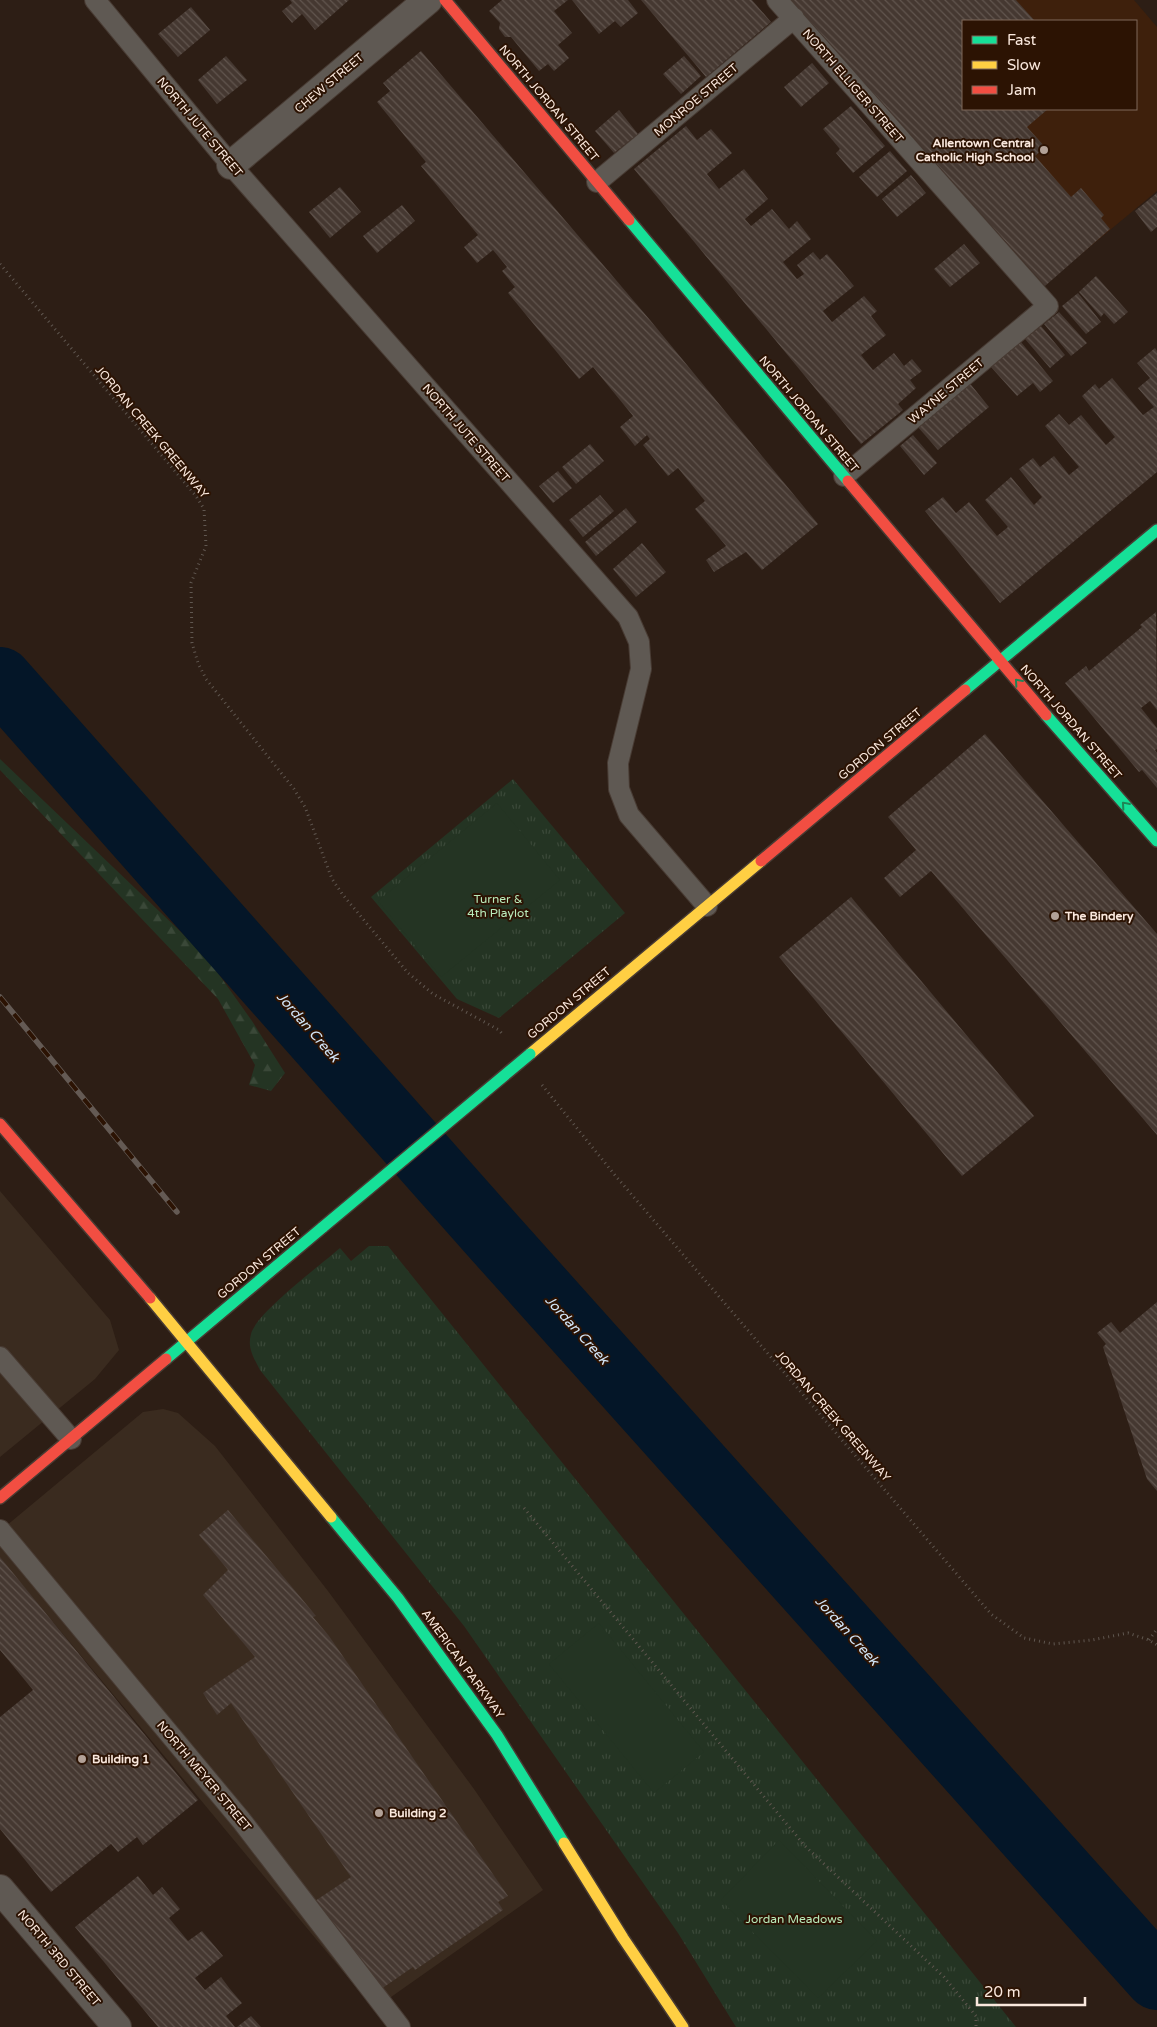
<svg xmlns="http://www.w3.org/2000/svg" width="1157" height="2027" font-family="'Varela Round',sans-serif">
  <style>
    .industrial { fill: #3a2b1f }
    .built { fill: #3e200c; fill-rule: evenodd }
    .grass { fill: url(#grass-tufts) }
    .forest { fill: url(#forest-firs) }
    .garden { fill: #243423 }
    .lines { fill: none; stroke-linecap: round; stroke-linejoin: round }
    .river { stroke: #041628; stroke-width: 64 }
    .building { fill: url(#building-back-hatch) }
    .lane-casing { stroke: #483b33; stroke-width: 22 }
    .street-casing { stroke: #483b33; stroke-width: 30 }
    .fast-casing { stroke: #483b33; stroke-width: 14 }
    .slow-casing { stroke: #483b33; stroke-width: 14 }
    .jam-casing { stroke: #483b33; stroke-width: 14 }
    .path { stroke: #605750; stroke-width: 3; stroke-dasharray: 1 4; stroke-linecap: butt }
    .lane { stroke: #5f5953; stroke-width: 20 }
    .street { stroke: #5f5953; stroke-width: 28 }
    .fast { stroke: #16e098; stroke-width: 11 }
    .slow { stroke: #ffcf43; stroke-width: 11 }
    .jam { stroke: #f24e42; stroke-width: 11 }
    .rail-casing { stroke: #645a54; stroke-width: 5.5 }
    .rail { stroke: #2c1303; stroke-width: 4; stroke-dasharray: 11; stroke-linecap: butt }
    .fast-bridge-casing { stroke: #483b33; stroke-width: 14; stroke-linecap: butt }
    .fast-bridge { stroke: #16e098; stroke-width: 11 }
    .oneway { stroke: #208455 }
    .poi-dot { fill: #b2a197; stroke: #2c1303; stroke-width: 2 }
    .labels { text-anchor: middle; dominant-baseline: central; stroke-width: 4; stroke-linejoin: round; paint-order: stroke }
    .street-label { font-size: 12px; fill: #fae8dd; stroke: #2c1303 }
    .poi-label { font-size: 12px; font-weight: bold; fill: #fae8dd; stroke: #2c1303; text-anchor: start }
    .park-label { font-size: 12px; fill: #b9ebbb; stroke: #2c1303 }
    .water-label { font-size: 14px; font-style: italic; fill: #d2e6f9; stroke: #2c1303 }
  </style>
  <defs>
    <pattern id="grass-tufts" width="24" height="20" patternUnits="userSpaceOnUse" patternTransform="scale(1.25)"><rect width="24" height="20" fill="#243423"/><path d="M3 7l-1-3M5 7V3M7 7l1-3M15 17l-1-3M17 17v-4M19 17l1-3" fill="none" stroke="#3a4838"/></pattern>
    <pattern id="forest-firs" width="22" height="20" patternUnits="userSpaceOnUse" patternTransform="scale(1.25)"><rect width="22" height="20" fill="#243423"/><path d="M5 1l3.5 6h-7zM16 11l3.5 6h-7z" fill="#3a4838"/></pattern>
    <pattern id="building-back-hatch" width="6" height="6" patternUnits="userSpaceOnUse" patternTransform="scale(1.25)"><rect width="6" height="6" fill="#453831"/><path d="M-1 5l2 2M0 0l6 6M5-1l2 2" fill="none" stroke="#61554e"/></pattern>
  </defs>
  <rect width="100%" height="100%" fill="#2d1e15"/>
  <path class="industrial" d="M0 1191 110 1320 119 1350 95 1379 0 1457Z
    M163 1409 178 1413 215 1446 328 1591 474 1789 543 1890 374 2009 0 1558V1531L143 1412Z"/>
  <path class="built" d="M804 0H1134L1157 27V191L1045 284ZM963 21H1136V109H963Z"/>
  <path class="grass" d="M513 779 625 913 499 1018 457 999 371 897Z
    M369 1246H388L1016 2027H736L678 1933 464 1626 260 1370C254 1358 247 1348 251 1334 256 1313 322 1264 340 1248L351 1261Z"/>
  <path class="forest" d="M0 759 205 955 252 1021 285 1073 271 1091 249 1085 255 1065 218 999 0 770Z"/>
  <path class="garden" d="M497 803 560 880 441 977 378 901Z
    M599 1623 704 1752 654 1793 549 1664Z
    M779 1840 877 1941 818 1998 721 1900Z"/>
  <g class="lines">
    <path class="river" d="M0 679 494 1237 1157 1978"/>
  </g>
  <path class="building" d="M290 0H349L315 30 302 14 292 23 282 11 292 3Z
    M502 0H568L554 11 572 33 558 45 569 58 554 71 548 64 539 71 511 37H505L499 29 500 23 489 11Z
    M572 0H628L638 13 621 27 615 21 599 34Z
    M641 0H752L771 22 706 77Z
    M791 0H1016L1035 21H963V109H1048L1027 127 1045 147 1035 156 1071 197 1081 188 1104 215 1101 218 1110 229 1045 286Z
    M191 7 210 30 178 57 158 34Z
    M421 51 650 320 818 524 762 570 746 552 714 572 706 560 726 546 695 509 705 501 678 468 668 476 643 445 650 439 647 435 635 446 620 427 633 416 593 367 579 379 508 293 515 287 502 271 507 267 493 250 477 263 464 247 478 235 421 166 426 162 377 102 390 91 383 83Z
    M226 56 247 80 217 104 198 80Z
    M684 56 701 76 681 94 663 74Z
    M812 63 829 83 801 107 784 87Z
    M851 106 885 146 853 173 836 153 840 149 823 129Z
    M619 110 638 134 614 153 595 131Z
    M686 126 697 140 711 129 732 153 707 174 719 189 744 169 768 199 745 219 751 226 772 209 789 229 797 221 811 239 783 262 797 279 804 274 797 265 813 252 820 260 827 254 854 286 823 311 832 322 864 296 877 311 871 316 886 335 861 355 873 370 894 353 904 366 912 359 922 371 910 380 916 388 898 404 903 410 861 444 634 169Z
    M890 151 907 171 877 197 859 177Z
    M911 175 926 193 897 217 882 199Z
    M340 187 361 212 330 238 309 212Z
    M1157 193V227L1151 232 1135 211Z
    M402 205 415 221 377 253 363 236Z
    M964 244 980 263 950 287 934 269Z
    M1096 276 1128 312 1114 324 1104 313 1101 317 1079 292Z
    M1078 293 1101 322 1086 334 1062 306Z
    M1059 312 1087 343 1071 356 1044 324Z
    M1041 326 1065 355 1050 368 1025 339Z
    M1021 342 1053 381 1040 392 1033 383 1017 396 991 367Z
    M1155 348 1157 351V472L1000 603 925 511 943 497 956 513 969 502 997 536 1008 527 985 500 1011 477 1034 505 1042 497 1019 469 1033 458 1040 467 1054 456 1069 475 1079 467 1045 426 1059 414 1069 425 1081 415 1106 445 1115 437 1082 396 1095 384 1099 389 1112 378 1143 415 1154 407 1138 388 1150 378 1137 363Z
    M968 381 989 407 938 450 917 426Z
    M913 435 937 463 924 475 900 446Z
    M590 444 604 461 576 484 562 467Z
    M558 471 572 488 553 503 539 486Z
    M600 495 614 511 583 537 569 520Z
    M626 508 637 522 596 556 585 542Z
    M642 543 666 572 636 597 613 569Z
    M1156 612 1157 710 1150 701 1141 708 1157 728V749L1155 750 1157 753V788L1142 770 1139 772 1065 683 1086 666 1089 671 1142 627 1140 625Z
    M985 734 1157 934V1135L931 871 900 897 884 878 916 850 888 817Z
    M851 897 1034 1116 962 1176 779 957Z
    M1157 1302V1491L1147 1479 1103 1347 1106 1344 1097 1333 1111 1322 1120 1333Z
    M228 1510 316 1616 313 1617 329 1636 508 1896 498 1902 503 1910 415 1970 413 1967 381 1989 309 1905 351 1877 231 1703 217 1715 203 1693 255 1657 203 1595 228 1570 199 1535Z
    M0 1557 198 1800 143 1845 137 1837 118 1852 111 1844 51 1892 0 1829V1717L33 1690 0 1650Z
    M138 1876 153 1895 162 1887 180 1909 169 1918 188 1941 202 1931 223 1956 195 1978 205 1990 221 1977 230 1989 242 2003 226 2016 235 2027H158L75 1927Z
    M251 2016 261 2027H237Z"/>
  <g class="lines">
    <g class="lane-casing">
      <path id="lane" d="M95 0 231 165 628 617 639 642 641 669 618 763 619 789 629 815 707 906
        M777 0 1048 306 844 476
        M597 182 794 18
        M0 1357 71 1439
        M0 1530 241 1820 400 2027"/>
    </g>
    <g class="street-casing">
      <path id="street" d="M231 165 428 0
        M0 1889 117 2027"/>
    </g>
    <g class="fast-casing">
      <path id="fast" d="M629 220 848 481
        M965 690 1157 530
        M1046 715 1157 841
        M166 1359 323 1227
        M331 1517 398 1598 497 1735 564 1843"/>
    </g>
    <g class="slow-casing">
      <path id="slow" d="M530 1054 761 861
        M150 1298 331 1517
        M564 1843 623 1938 683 2027"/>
    </g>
    <g class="jam-casing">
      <path id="jam" d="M445 0 629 220
        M848 481 1046 715
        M761 861 965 690
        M0 1124 150 1298
        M0 1498 166 1359"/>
    </g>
    <path class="path" d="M0 264 196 496 204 509 206 546 191 583 192 643 198 663 206 679 294 789 305 807 332 879 343 895 408 973 433 994 499 1030 503 1035
      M542 1085 614 1174 991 1614 1024 1638 1053 1644 1092 1640 1128 1633 1149 1640 1157 1645
      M524 1508 805 1846 944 1977 976 2016V2027
      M1149 1640 1157 1629"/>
    <use href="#lane" class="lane"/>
    <use href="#street" class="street"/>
    <use href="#fast" class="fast"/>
    <use href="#slow" class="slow"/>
    <use href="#jam" class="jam"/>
    <g class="rail-casing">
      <path id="rail" d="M0 997 177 1212"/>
    </g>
    <use href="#rail" class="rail"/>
    <g class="fast-bridge-casing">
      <path id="fast-bridge" d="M323 1227 530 1054"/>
    </g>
    <use href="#fast-bridge" class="fast-bridge"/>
  </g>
  <defs><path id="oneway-chevron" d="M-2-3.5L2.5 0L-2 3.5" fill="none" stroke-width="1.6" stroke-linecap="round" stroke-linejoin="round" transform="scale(1.25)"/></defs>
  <g class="oneway">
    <use href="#oneway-chevron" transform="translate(1018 682) rotate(-131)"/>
    <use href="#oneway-chevron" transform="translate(1125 805) rotate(-131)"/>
  </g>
  <g class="poi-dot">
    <circle cx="1044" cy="150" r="5"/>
    <circle cx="1055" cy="916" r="5"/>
    <circle cx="82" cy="1759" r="5"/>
    <circle cx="379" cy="1813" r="5"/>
  </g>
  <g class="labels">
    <g class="street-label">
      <text transform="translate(329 83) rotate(-40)">CHEW STREET</text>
      <text transform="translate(853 86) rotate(49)">NORTH ELLIGER STREET</text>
      <text transform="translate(696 100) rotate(-40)">MONROE STREET</text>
      <text transform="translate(549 103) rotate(50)">NORTH JORDAN STREET</text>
      <text transform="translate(200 127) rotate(50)">NORTH JUTE STREET</text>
      <text transform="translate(946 391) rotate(-40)">WAYNE STREET</text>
      <text transform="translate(809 414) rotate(50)">NORTH JORDAN STREET</text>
      <text transform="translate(152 432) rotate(50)">JORDAN CREEK GREENWAY</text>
      <text transform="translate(466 433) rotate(49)">NORTH JUTE STREET</text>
      <text transform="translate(1071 722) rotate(49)">NORTH JORDAN STREET</text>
      <text transform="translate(880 744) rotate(-40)">GORDON STREET</text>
      <text transform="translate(569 1003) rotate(-40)">GORDON STREET</text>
      <text transform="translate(259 1263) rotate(-40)">GORDON STREET</text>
      <text transform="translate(833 1416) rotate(49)">JORDAN CREEK GREENWAY</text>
      <text transform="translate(463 1664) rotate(54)">AMERICAN PARKWAY</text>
      <text transform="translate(204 1776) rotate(50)">NORTH MEYER STREET</text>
      <text transform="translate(59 1958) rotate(50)">NORTH 3RD STREET</text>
    </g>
    <g class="poi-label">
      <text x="1034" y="143" text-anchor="end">Allentown Central<tspan x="1034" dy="14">Catholic High School</tspan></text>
      <text x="1065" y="916">The Bindery</text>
      <text x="92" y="1759">Building 1</text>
      <text x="389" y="1813">Building 2</text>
    </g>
    <g class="park-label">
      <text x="498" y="899">Turner &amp;<tspan x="498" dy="14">4th Playlot</tspan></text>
      <text x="794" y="1919">Jordan Meadows</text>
    </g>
    <g class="water-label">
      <text transform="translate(308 1027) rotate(49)">Jordan Creek</text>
      <text transform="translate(577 1330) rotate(48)">Jordan Creek</text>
      <text transform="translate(847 1631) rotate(48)">Jordan Creek</text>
    </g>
  </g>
  <rect x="962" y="20" width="175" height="90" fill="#2c1303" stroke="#7e685a"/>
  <rect x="972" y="36" width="25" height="8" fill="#16e098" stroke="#7e685a"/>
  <text x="1007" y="45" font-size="15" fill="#fae8dd">Fast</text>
  <rect x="972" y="61" width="25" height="8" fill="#ffcf43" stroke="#7e685a"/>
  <text x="1007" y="70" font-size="15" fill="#fae8dd">Slow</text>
  <rect x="972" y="86" width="25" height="8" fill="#f24e42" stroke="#7e685a"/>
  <text x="1007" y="95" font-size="15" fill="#fae8dd">Jam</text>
  <path d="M977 1997v8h108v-8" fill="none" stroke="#fae8dd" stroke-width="2.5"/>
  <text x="984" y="1997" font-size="15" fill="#fae8dd" stroke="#2c1303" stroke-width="4" paint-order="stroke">20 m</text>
</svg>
